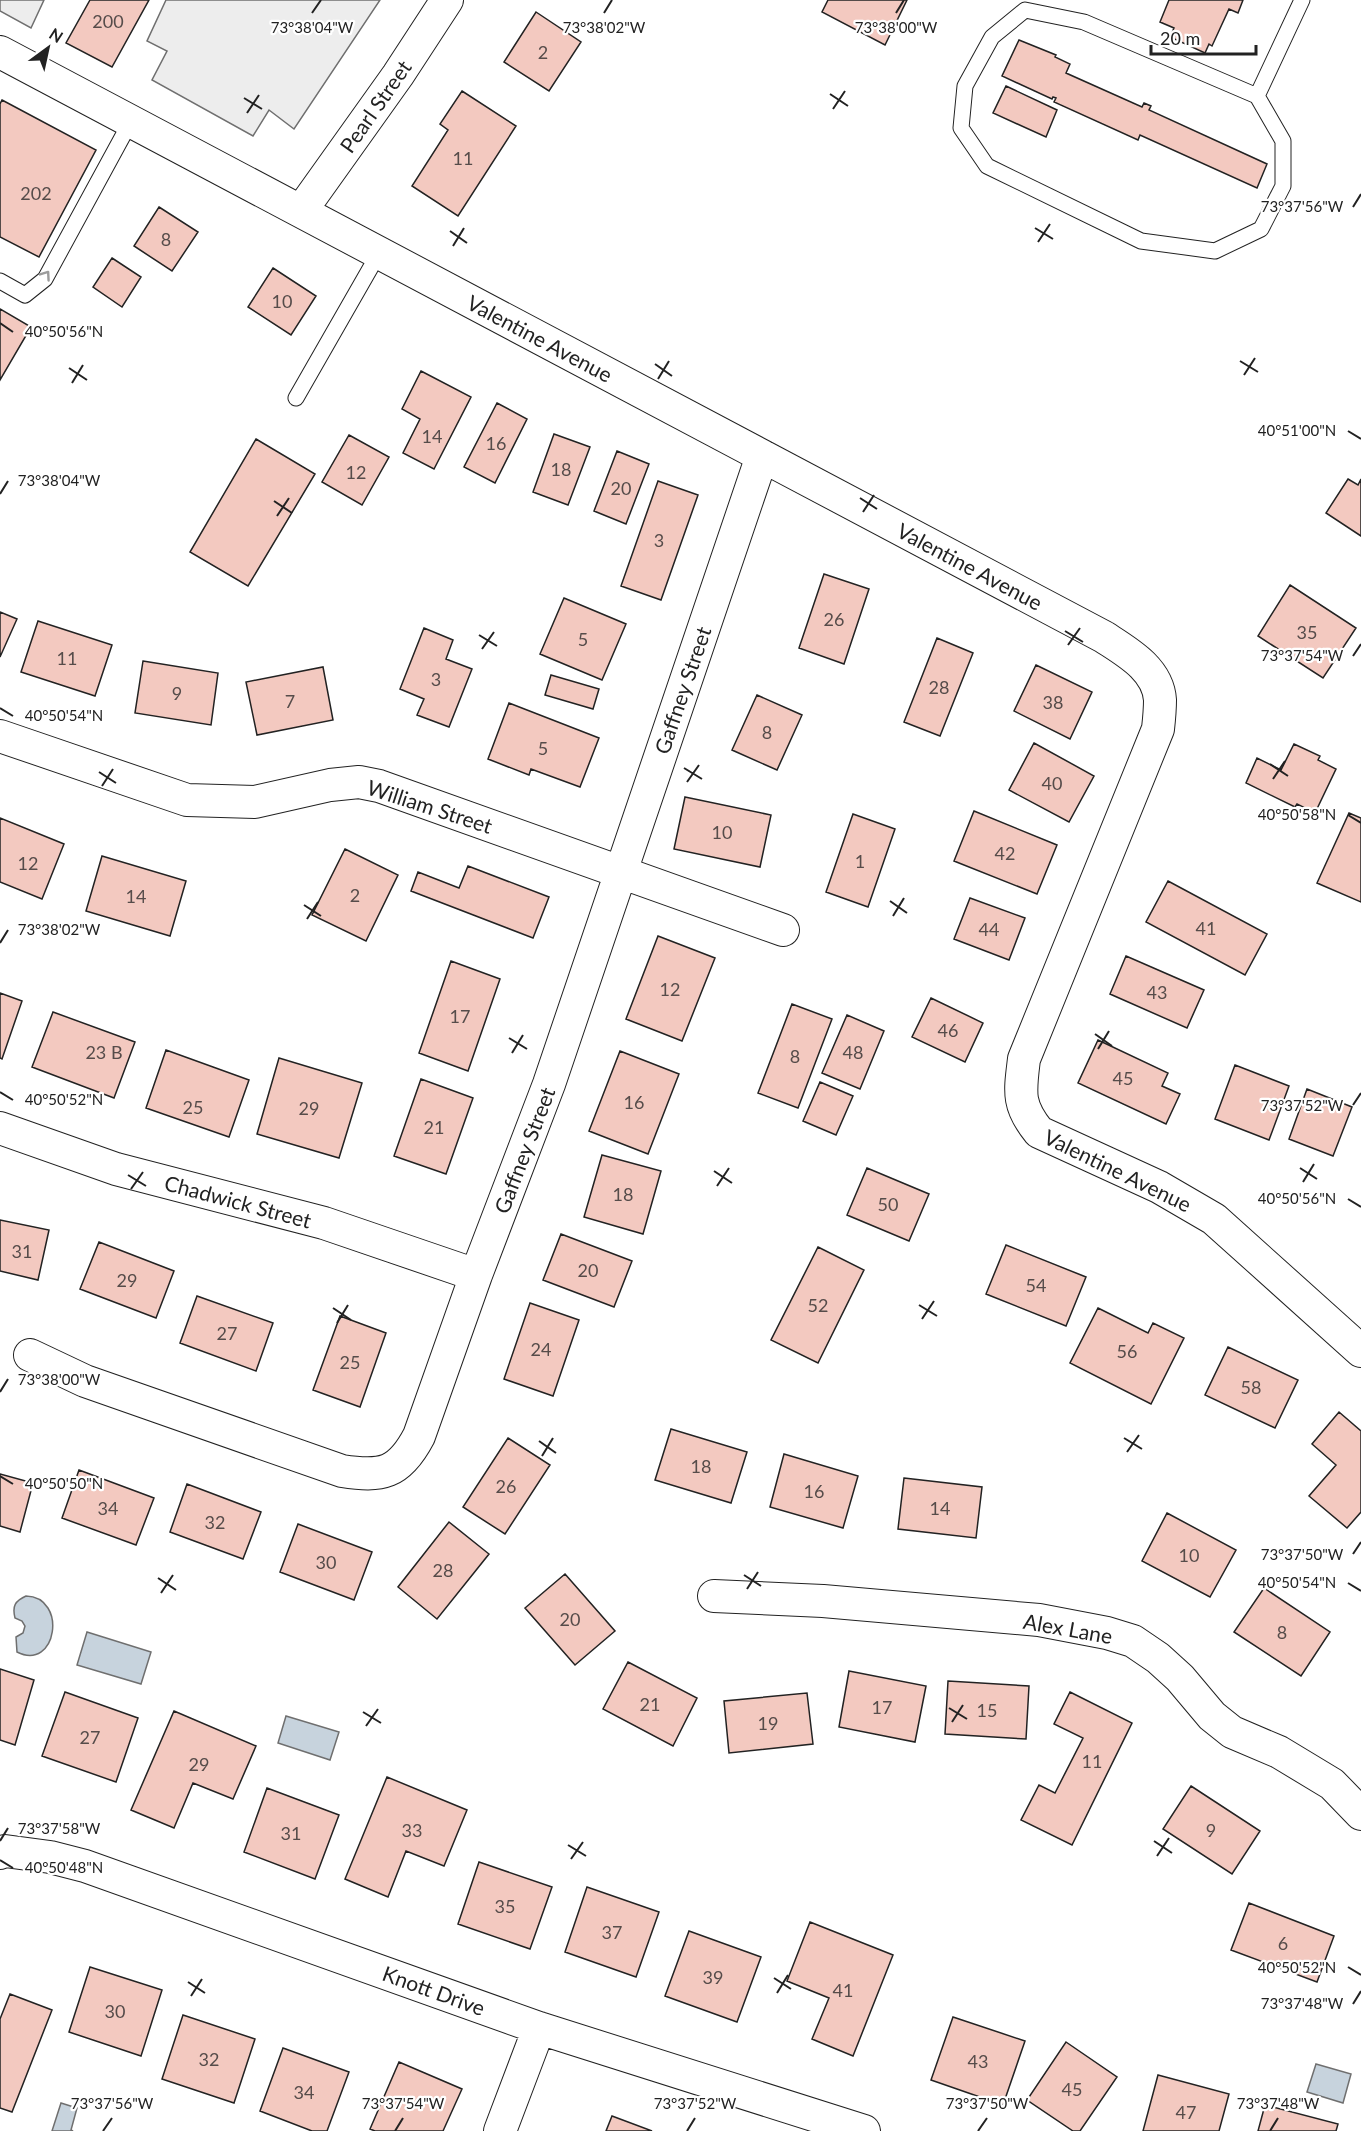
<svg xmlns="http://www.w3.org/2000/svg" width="1361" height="2131" font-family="Lato,sans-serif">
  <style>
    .parking { fill: #ededed; stroke: #6f6f6f; stroke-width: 1.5 }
    .water { fill: #c7d3dd; stroke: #6f6f6f; stroke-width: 1.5 }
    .building { fill: #f3c9c0; stroke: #222; stroke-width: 1.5 }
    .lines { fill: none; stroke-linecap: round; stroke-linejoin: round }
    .service-casing { stroke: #222; stroke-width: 17 }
    .minor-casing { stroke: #222; stroke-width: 34 }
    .service { stroke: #fff; stroke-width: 15 }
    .minor { stroke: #fff; stroke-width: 32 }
    .oneway { stroke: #9c9c9c }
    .ticks { fill: none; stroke: #222; stroke-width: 2 }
    .labels { text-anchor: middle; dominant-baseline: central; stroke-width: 4.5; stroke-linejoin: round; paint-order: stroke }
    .number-label { font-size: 18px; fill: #564c4a }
    .street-label { font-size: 21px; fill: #222; stroke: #fff }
    .ticks-label { font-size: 15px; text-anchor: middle; fill: #222; stroke: #fff; stroke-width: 4.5; stroke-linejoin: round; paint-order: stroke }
  </style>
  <rect width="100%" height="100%" fill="#fff"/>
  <path class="parking" d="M0 0H44L31 28 0 11Z
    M166 0H380L294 129 269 110 253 136 152 80 167 51 147 41Z"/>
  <path class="water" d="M26 1596C68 1597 57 1672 17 1652L16 1637 23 1633 25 1626 22 1621 15 1618C12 1606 15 1601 26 1596Z
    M87 1632 151 1652 141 1684 77 1665Z
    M286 1716 339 1732 330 1760 278 1743Z
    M1316 2064 1351 2074 1343 2103 1307 2092Z
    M61 2103 77 2108 71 2130 73 2131H52Z"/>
  <path class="building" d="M90 0H149L112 67 66 43Z
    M828 0H907L885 45 822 12Z
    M1169 0H1243L1238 13 1229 9 1212 46 1209 44 1205 53 1170 37 1174 28 1160 22Z
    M536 12 581 42 549 91 504 62Z
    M1019 40 1056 55 1055 57 1070 64 1066 73 1142 107 1144 103 1151 106 1149 110 1267 164 1257 188 1140 135 1138 140 1054 102 1056 98 1053 97 1052 99 1002 76Z
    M1006 86 1057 110 1046 137 993 113Z
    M462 91 516 126 458 216 412 186 448 130 440 124Z
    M2 100 96 150 39 257 0 237V104Z
    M159 207 198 232 172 271 134 246Z
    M112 258 141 277 122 307 93 287Z
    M273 268 316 296 291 335 248 307Z
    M0 309 31 327 0 380Z
    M421 371 471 397 434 469 403 453 420 419 402 409Z
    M497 403 527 419 495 483 464 467Z
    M554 434 590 447 568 505 533 492Z
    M349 435 389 457 362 505 322 482Z
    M256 439 315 474 248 586 190 552Z
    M617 451 649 464 626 524 594 511Z
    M1348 479 1358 485 1361 479V536L1326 513Z
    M658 481 698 495 661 600 621 586Z
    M824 574 869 589 844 664 799 648Z
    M1290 585 1356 628 1323 678 1258 636Z
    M564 598 626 624 602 680 540 654Z
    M0 612 17 619 0 657Z
    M38 621 112 645 95 696 21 672Z
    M424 628 453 640 446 659 472 669 449 727 417 715 424 699 400 689Z
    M937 638 973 653 940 736 904 722Z
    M143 661 218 673 211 725 135 713Z
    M1036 665 1092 692 1070 739 1014 711Z
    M323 667 333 720 257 735 246 682Z
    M551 675 599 689 593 709 545 695Z
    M757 695 802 715 777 770 732 750Z
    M509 703 599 738 580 787 531 769 529 775 488 759Z
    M1034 743 1094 776 1069 822 1009 790Z
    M1294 744 1320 756 1318 760 1336 769 1315 813 1297 804 1295 807 1246 783 1257 758 1281 770Z
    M685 797 771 815 760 867 674 849Z
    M974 811 1057 845 1037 894 954 861Z
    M1349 813 1361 818V902L1317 883Z
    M853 814 895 829 868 907 826 892Z
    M0 818 64 844 42 899 0 882Z
    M345 849 398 875 366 941 312 915Z
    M102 856 186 881 170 936 86 911Z
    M468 866 549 897 533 938 411 891 418 872 459 888Z
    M1168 881 1267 934 1245 975 1146 922Z
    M970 898 1025 918 1009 960 954 939Z
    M658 936 715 958 682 1041 626 1019Z
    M1126 956 1204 990 1187 1028 1110 994Z
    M451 961 500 979 468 1071 419 1053Z
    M0 993 22 1001 2 1059 0 1058Z
    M931 998 983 1023 965 1062 912 1037Z
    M792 1004 832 1019 798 1108 758 1093Z
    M53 1012 135 1042 114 1098 32 1067Z
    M847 1015 884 1031 860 1089 822 1073Z
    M1098 1040 1168 1073 1162 1086 1180 1094 1166 1124 1078 1083Z
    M166 1050 249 1080 229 1137 146 1108Z
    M620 1051 679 1074 648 1154 589 1131Z
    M279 1058 362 1083 339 1158 257 1134Z
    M1235 1065 1289 1086 1269 1140 1215 1119Z
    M421 1079 473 1098 446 1174 394 1156Z
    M820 1082 853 1096 836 1135 803 1121Z
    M1307 1089 1352 1107 1333 1156 1289 1139Z
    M602 1155 661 1171 643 1234 584 1217Z
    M867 1168 929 1194 909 1241 847 1215Z
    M0 1220 49 1230 38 1280 0 1271Z
    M561 1234 632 1261 614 1307 543 1280Z
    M99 1242 174 1271 156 1318 80 1289Z
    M1006 1245 1086 1277 1066 1326 986 1294Z
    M818 1247 864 1270 818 1363 771 1340Z
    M197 1296 273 1323 256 1371 180 1343Z
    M530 1303 579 1320 553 1396 504 1379Z
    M1098 1308 1148 1333 1153 1323 1184 1338 1151 1404 1070 1363Z
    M340 1316 386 1333 360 1407 313 1390Z
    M1228 1347 1298 1380 1275 1428 1205 1395Z
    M1339 1412 1361 1431V1512L1347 1528 1309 1496 1336 1465 1312 1444Z
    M671 1429 747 1452 731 1503 655 1480Z
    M508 1438 550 1465 505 1534 463 1507Z
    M784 1454 858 1476 843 1528 770 1507Z
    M79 1470 154 1498 136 1545 62 1518Z
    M0 1474 33 1483 20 1532 0 1526Z
    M904 1478 982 1487 976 1538 898 1529Z
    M187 1484 261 1512 243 1559 170 1532Z
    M1167 1513 1236 1550 1210 1597 1142 1561Z
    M449 1522 489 1554 437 1619 398 1587Z
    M298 1524 372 1552 354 1600 280 1572Z
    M565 1574 615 1631 575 1665 525 1608Z
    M1264 1588 1330 1632 1301 1676 1234 1632Z
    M628 1662 697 1698 673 1746 603 1709Z
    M0 1669 34 1680 15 1745 0 1740Z
    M849 1671 926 1686 915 1742 839 1727Z
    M948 1681 1029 1686 1026 1739 945 1734Z
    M65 1692 138 1718 116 1782 42 1756Z
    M1070 1692 1132 1723 1072 1845 1021 1820 1039 1785 1055 1793 1083 1738 1054 1724Z
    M807 1693 813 1744 729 1753 724 1701Z
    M174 1711 256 1746 233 1799 193 1783 174 1828 131 1810Z
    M387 1777 467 1810 444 1866 406 1851 388 1897 345 1879Z
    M1191 1786 1260 1831 1232 1874 1163 1829Z
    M267 1788 339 1815 315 1879 244 1852Z
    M479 1862 552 1887 530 1949 458 1924Z
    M587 1887 659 1912 636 1977 565 1952Z
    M1249 1903 1334 1936 1317 1982 1231 1950Z
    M810 1922 893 1955 853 2056 812 2039 829 1998 787 1981Z
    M689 1931 761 1957 737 2022 665 1996Z
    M90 1967 162 1990 141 2056 69 2032Z
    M10 1994 52 2010 12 2112 0 2108V2019Z
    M183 2015 255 2039 234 2103 162 2079Z
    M953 2017 1025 2041 1003 2105 931 2080Z
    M1066 2042 1117 2077 1080 2131H1073L1027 2100Z
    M283 2048 349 2072 327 2131H312L260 2111Z
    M399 2062 462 2089 443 2131H375L370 2129Z
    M1158 2075 1229 2094 1219 2131H1143Z
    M1265 2105 1338 2124 1336 2131H1258Z
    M612 2116 652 2131H606Z"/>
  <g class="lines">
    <g class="service-casing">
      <path id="service" d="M1025 10 1084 22 1257 96 1283 141V186L1261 229 1215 251 1141 241 987 166 961 128 965 86 992 37Z
        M1257 96 1302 0
        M0 281 25 295 45 279 131 121
        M296 398 379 253"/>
    </g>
    <g class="minor-casing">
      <path id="minor" d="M0 52 1104 637C1127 652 1158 669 1160 700 1160 709 1159 720 1158 729L1024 1059C1020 1092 1017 1105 1039 1132L1159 1187 1214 1219 1361 1351
        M301 211 398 75 447 0
        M0 736 187 800 255 802 330 785 359 782 379 786 783 930
        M0 1128 116 1169 324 1223 476 1275
        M30 1355 85 1381 342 1471C382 1477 399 1474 419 1436L476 1275 549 1084 762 456
        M714 1596 823 1601 1039 1620 1107 1633 1133 1641 1158 1658 1180 1678 1212 1716 1232 1732 1279 1752 1332 1784 1361 1814
        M0 1853 5 1851 50 1857 85 1866 539 2028 864 2131
        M500 2131 539 2028"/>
    </g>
    <use href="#service" class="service"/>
    <use href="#minor" class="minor"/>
  </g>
  <defs><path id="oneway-chevron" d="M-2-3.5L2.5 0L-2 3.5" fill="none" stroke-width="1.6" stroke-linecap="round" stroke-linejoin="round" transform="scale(1.5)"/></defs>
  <use class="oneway" href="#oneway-chevron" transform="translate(46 275) rotate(-55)"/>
  <path class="ticks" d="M312 13 321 0M604 13 612 0M896 13 904 0M830 94 848 106M244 98 262 109M833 109 845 91M247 113 259 95M1353 207 1361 194M1035 228 1053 239M450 231 467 243M1038 242 1050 224M453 246 464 228M0 323 13 332M1240 361 1258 372M655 364 672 376M69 368 87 380M1244 375 1255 358M658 379 669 361M72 383 83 365M1348 431 1361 439M0 494 8 481M860 498 877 509M274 501 292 513M863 512 874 495M277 516 289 498M1065 631 1083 642M479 635 497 646M1068 645 1080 628M482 649 494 632M1353 656 1361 644M0 708 13 716M1270 764 1288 776M684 768 702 779M99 772 116 783M1273 779 1285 761M687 782 699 765M102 786 113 769M1348 815 1361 823M890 901 907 913M304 905 321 916M893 916 904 898M307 919 318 902M0 943 8 930M1095 1034 1112 1046M509 1038 527 1049M1098 1049 1109 1031M512 1053 523 1035M0 1092 13 1100M1353 1105 1361 1093M1300 1168 1317 1179M714 1171 732 1183M128 1175 146 1186M1303 1182 1314 1164M717 1186 729 1168M131 1189 143 1172M1348 1199 1361 1207M919 1305 937 1316M333 1308 351 1320M922 1319 934 1301M337 1323 348 1305M0 1392 8 1379M1124 1438 1142 1449M539 1441 556 1453M1127 1452 1139 1435M542 1456 553 1438M0 1476 13 1484M1353 1554 1361 1542M744 1575 761 1586M158 1578 176 1590M1348 1583 1361 1591M747 1589 758 1572M161 1593 173 1575M949 1708 967 1719M363 1712 381 1723M952 1722 963 1705M366 1726 378 1709M0 1841 8 1828M1154 1841 1172 1853M568 1845 586 1856M1157 1856 1169 1838M571 1859 583 1842M0 1860 13 1868M1348 1967 1361 1975M774 1978 791 1989M188 1982 205 1993M777 1993 788 1975M191 1996 202 1979M1353 2004 1361 1991M103 2131 112 2118M395 2131 403 2118M687 2131 695 2118M978 2131 987 2118M1270 2131 1278 2118"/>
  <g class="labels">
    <g class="number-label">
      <text x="108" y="21">200</text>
      <text x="543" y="52">2</text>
      <text x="463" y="158">11</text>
      <text x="36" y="193">202</text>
      <text x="166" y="239">8</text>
      <text x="282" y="301">10</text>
      <text x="432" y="436">14</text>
      <text x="496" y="443">16</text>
      <text x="561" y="469">18</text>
      <text x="356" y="472">12</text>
      <text x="621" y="488">20</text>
      <text x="659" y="540">3</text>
      <text x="834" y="619">26</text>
      <text x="1307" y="632">35</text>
      <text x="583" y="639">5</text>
      <text x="67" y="658">11</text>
      <text x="436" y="679">3</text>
      <text x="939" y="687">28</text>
      <text x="177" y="693">9</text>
      <text x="290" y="701">7</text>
      <text x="1053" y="702">38</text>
      <text x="767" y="732">8</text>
      <text x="543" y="748">5</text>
      <text x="1052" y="783">40</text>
      <text x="722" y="832">10</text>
      <text x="1005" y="853">42</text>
      <text x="860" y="861">1</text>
      <text x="28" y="863">12</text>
      <text x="355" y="895">2</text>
      <text x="136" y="896">14</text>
      <text x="1206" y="928">41</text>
      <text x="989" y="929">44</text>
      <text x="670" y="989">12</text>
      <text x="1157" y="992">43</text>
      <text x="460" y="1016">17</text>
      <text x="948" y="1030">46</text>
      <text x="104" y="1052">23 B</text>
      <text x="853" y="1052">48</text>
      <text x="795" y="1056">8</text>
      <text x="1123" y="1078">45</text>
      <text x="634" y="1102">16</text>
      <text x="193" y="1107">25</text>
      <text x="309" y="1108">29</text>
      <text x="434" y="1127">21</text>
      <text x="623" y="1194">18</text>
      <text x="888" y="1204">50</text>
      <text x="22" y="1251">31</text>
      <text x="588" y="1270">20</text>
      <text x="127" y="1280">29</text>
      <text x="1036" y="1285">54</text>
      <text x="818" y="1305">52</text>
      <text x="227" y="1333">27</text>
      <text x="541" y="1349">24</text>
      <text x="1127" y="1351">56</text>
      <text x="350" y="1362">25</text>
      <text x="1251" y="1387">58</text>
      <text x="701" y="1466">18</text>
      <text x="506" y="1486">26</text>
      <text x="814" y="1491">16</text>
      <text x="108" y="1508">34</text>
      <text x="940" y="1508">14</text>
      <text x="215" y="1522">32</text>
      <text x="1189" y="1555">10</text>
      <text x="326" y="1562">30</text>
      <text x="443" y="1570">28</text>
      <text x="570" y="1619">20</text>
      <text x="1282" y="1632">8</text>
      <text x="650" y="1704">21</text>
      <text x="882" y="1707">17</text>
      <text x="987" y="1710">15</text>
      <text x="768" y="1723">19</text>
      <text x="90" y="1737">27</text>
      <text x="1092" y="1761">11</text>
      <text x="199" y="1764">29</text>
      <text x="412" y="1830">33</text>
      <text x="1211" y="1830">9</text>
      <text x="291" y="1833">31</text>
      <text x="505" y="1906">35</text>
      <text x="612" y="1932">37</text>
      <text x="1283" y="1943">6</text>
      <text x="713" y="1977">39</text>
      <text x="843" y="1990">41</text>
      <text x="115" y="2011">30</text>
      <text x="209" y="2059">32</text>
      <text x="978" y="2061">43</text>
      <text x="1072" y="2089">45</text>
      <text x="304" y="2092">34</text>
      <text x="1186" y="2112">47</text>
    </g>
    <g class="street-label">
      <text transform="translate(375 106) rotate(-55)">Pearl Street</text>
      <text transform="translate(540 338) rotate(28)">Valentine Avenue</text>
      <text transform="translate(970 566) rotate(28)">Valentine Avenue</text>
      <text transform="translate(682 690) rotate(-71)">Gaffney Street</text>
      <text transform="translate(430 806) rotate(18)">William Street</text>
      <text transform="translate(524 1150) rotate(-69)">Gaffney Street</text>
      <text transform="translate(1118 1170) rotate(26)">Valentine Avenue</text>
      <text transform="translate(238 1201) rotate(15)">Chadwick Street</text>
      <text transform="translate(1068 1628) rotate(10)">Alex Lane</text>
      <text transform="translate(434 1990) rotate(20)">Knott Drive</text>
    </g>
  </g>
  <g class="ticks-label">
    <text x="604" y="33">73°38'02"W</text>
    <text x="312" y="33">73°38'04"W</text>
    <text x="896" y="33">73°38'00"W</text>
    <text x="1302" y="212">73°37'56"W</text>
    <text x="64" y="337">40°50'56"N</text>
    <text x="1297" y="436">40°51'00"N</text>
    <text x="59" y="486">73°38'04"W</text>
    <text x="1302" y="661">73°37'54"W</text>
    <text x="64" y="721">40°50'54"N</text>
    <text x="1297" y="820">40°50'58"N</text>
    <text x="59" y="935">73°38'02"W</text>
    <text x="64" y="1105">40°50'52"N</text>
    <text x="1302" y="1111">73°37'52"W</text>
    <text x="1297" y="1204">40°50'56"N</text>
    <text x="59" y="1385">73°38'00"W</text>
    <text x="64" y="1489">40°50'50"N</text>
    <text x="1302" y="1560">73°37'50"W</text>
    <text x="1297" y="1588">40°50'54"N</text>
    <text x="59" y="1834">73°37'58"W</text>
    <text x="64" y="1873">40°50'48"N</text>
    <text x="1297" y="1973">40°50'52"N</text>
    <text x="1302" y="2009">73°37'48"W</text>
    <text x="112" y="2109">73°37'56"W</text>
    <text x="403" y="2109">73°37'54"W</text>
    <text x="695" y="2109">73°37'52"W</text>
    <text x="987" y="2109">73°37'50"W</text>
    <text x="1278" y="2109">73°37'48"W</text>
  </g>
  <g transform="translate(48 48) rotate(33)" stroke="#ffffff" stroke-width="4.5" paint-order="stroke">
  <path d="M0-4.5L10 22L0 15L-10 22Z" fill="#222222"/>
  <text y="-9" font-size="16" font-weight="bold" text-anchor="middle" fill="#222222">N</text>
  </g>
  <path d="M1151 45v9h105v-9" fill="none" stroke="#222222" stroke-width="3"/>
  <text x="1160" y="45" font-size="18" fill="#222222" stroke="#ffffff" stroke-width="4.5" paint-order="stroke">20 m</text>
</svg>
